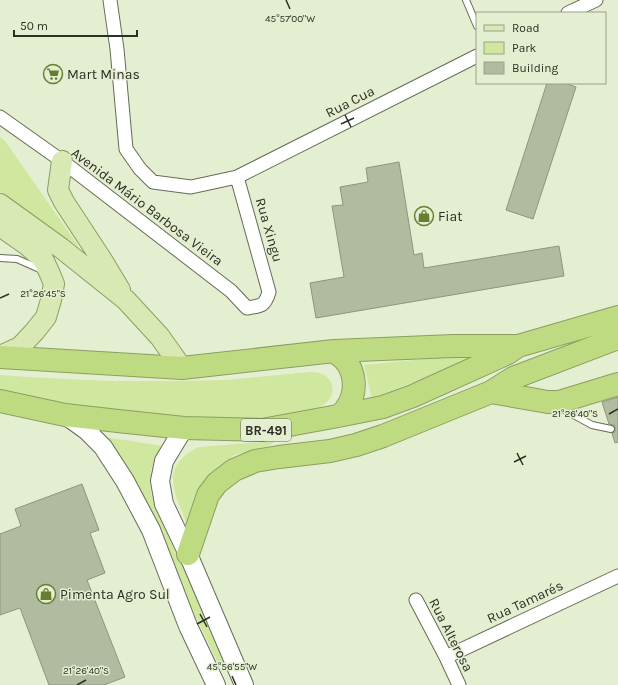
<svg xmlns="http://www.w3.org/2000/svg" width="618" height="685" font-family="Karla,sans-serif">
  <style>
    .green { fill: #cfe79f }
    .building { fill: #b1bb9f; stroke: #8d967c }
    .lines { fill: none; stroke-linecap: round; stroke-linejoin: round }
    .lane-casing { stroke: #656d54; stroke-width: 8 }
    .street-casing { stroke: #656d54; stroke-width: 15 }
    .secondary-casing { stroke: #656d54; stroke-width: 20 }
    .primary-casing { stroke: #8b9f61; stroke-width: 22 }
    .highway-casing { stroke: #8b9f61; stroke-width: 24 }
    .lane { stroke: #fff; stroke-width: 6 }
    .street { stroke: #fff; stroke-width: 13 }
    .secondary { stroke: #fff; stroke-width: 18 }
    .primary { stroke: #d9e9b4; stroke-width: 20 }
    .highway { stroke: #bfdb82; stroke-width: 22 }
    .ticks { fill: none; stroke: #2b2f24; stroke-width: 1.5 }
    .labels { text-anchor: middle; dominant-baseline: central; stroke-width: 3; stroke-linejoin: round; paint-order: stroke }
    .shield { fill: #e4eed1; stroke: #626858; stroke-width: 1 }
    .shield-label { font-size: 13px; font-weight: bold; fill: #2b2f24 }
    .poi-label { font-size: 14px; fill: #2b2f24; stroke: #e4eed1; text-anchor: start }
    .street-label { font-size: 14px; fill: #2b2f24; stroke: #e4eed1 }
    .ticks-label { font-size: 10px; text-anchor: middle; fill: #2b2f24; stroke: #e4eed1; stroke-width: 3; stroke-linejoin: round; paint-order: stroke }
  </style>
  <rect width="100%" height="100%" fill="#e4eed1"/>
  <path class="green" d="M0 137 5 141 79 247 0 192Z
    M485 353 372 399 364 365Z
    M311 372C336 371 341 400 317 408L266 419H126L0 392V375L26 377 108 381H176L226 380Z
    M105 437 162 446 156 455 151 470 150 486 153 502 185 562 225 663H220L217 661 118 454Z
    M276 441 268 446 234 455 212 474 188 526C175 494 158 467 199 447Z"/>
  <path class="building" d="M547 83H564L576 87 533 219 506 210Z
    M399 162 414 255 422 253 424 268 559 246 564 276 316 318 310 283 344 277 332 206 343 205 340 187 368 182 366 168Z
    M618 397V442L615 443 612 433 615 432V428L614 425 609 424 602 402Z
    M82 484 99 530 90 533 105 573 87 580 125 677 104 685H49L20 608 0 615V534L21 526 15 509Z"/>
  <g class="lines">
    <g class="lane-casing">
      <path id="lane" d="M466 0 477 26
        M0 258 17 259 42 270
        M561 408 592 425 611 429"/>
    </g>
    <g class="street-casing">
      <path id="street" d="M110 0 117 49 126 149 140 169 153 182 191 187 237 177 477 56
        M568 13 596 0
        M0 117 62 161 231 291 247 308C261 306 265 306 269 292L237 177
        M416 600 446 657 459 685
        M446 657 618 576"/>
    </g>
    <g class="secondary-casing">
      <path id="secondary" d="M65 415 86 430 103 447 125 481 151 530 188 626 216 685
        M184 428 164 461 160 481 164 504 188 554 244 685"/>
    </g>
    <g class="primary-casing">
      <path id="primary" d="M62 161 58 190 64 202 102 260 120 290
        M0 204 61 248 126 300 160 337 182 368
        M0 226 27 245 43 259 50 274 54 284 51 300 46 317 35 331 20 347 0 356"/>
    </g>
    <g class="highway-casing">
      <path id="highway" d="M334 351C337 354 341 356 344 359 356 372 357 393 347 407 345 411 341 414 338 416
        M0 357 182 368 334 351 453 346H515
        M491 392 548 402H559L618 384
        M0 401 65 415 118 421 184 428 262 430 338 416 383 407 413 396 508 353 518 346 618 317
        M188 554 208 495 217 483 234 470 255 461 279 457 330 451 356 445 383 436 491 392 513 378 618 338"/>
    </g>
    <use href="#lane" class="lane"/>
    <use href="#street" class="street"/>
    <use href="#secondary" class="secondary"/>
    <use href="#primary" class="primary"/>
    <use href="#highway" class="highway"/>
  </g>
  <path class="ticks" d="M286 0 290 9M345 115 351 127M341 124 354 118M0 298 9 294M609 414 618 409M517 453 523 465M514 462 526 456M200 614 207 627M197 624 210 617M232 676 236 685M77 685 86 680"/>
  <defs>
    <g id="supermarket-ring" transform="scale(1)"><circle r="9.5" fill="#e4eed1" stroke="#687e2f" stroke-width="1.5"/><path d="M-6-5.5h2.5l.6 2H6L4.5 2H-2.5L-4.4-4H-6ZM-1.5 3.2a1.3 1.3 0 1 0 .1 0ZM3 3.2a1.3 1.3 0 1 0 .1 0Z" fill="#687e2f"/></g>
    <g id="shop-ring" transform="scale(1)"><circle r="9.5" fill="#e4eed1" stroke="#687e2f" stroke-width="1.5"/><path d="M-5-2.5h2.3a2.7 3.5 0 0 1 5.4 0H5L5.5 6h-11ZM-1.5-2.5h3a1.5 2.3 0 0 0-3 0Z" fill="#687e2f"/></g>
  </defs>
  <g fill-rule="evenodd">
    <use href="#supermarket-ring" x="53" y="74"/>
    <use href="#shop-ring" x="424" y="216"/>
    <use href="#shop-ring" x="46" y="594"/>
  </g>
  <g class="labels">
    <rect class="shield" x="241" y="419" width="50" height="22" rx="3"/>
    <g class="shield-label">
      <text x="266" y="430">BR-491</text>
    </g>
    <g class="poi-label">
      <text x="67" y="74">Mart Minas</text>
      <text x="438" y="216">Fiat</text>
      <text x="60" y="594">Pimenta Agro Sul</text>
    </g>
    <g class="street-label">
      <text transform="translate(350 102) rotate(-27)">Rua Cua</text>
      <text transform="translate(147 207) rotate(37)">Avenida Mário Barbosa Vieira</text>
      <text transform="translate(269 230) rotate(74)">Rua Xingu</text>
      <text transform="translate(525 602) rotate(-25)">Rua Tamarés</text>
      <text transform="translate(451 635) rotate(63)">Rua Alterosa</text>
    </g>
  </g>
  <g class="ticks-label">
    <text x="290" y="22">45°57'00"W</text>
    <text x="43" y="297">21°26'45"S</text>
    <text x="575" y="417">21°26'40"S</text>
    <text x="232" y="670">45°56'55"W</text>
    <text x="86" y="674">21°26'40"S</text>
  </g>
  <rect x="476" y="12" width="130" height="72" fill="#e4eed1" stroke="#9aa28c"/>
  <rect x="484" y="25" width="20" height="6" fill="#d9e9b4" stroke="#9aa28c"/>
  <text x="512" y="32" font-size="12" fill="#2b2f24">Road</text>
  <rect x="484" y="42" width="20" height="12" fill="#cfe79f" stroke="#9aa28c"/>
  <text x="512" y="52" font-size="12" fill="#2b2f24">Park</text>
  <rect x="484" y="62" width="20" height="12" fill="#b1bb9f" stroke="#9aa28c"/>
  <text x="512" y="72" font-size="12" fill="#2b2f24">Building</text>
  <path d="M14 30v6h123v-6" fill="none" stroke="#2b2f24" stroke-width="2"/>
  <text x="20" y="30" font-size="12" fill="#2b2f24" stroke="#e4eed1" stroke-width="3" paint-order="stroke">50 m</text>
</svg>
